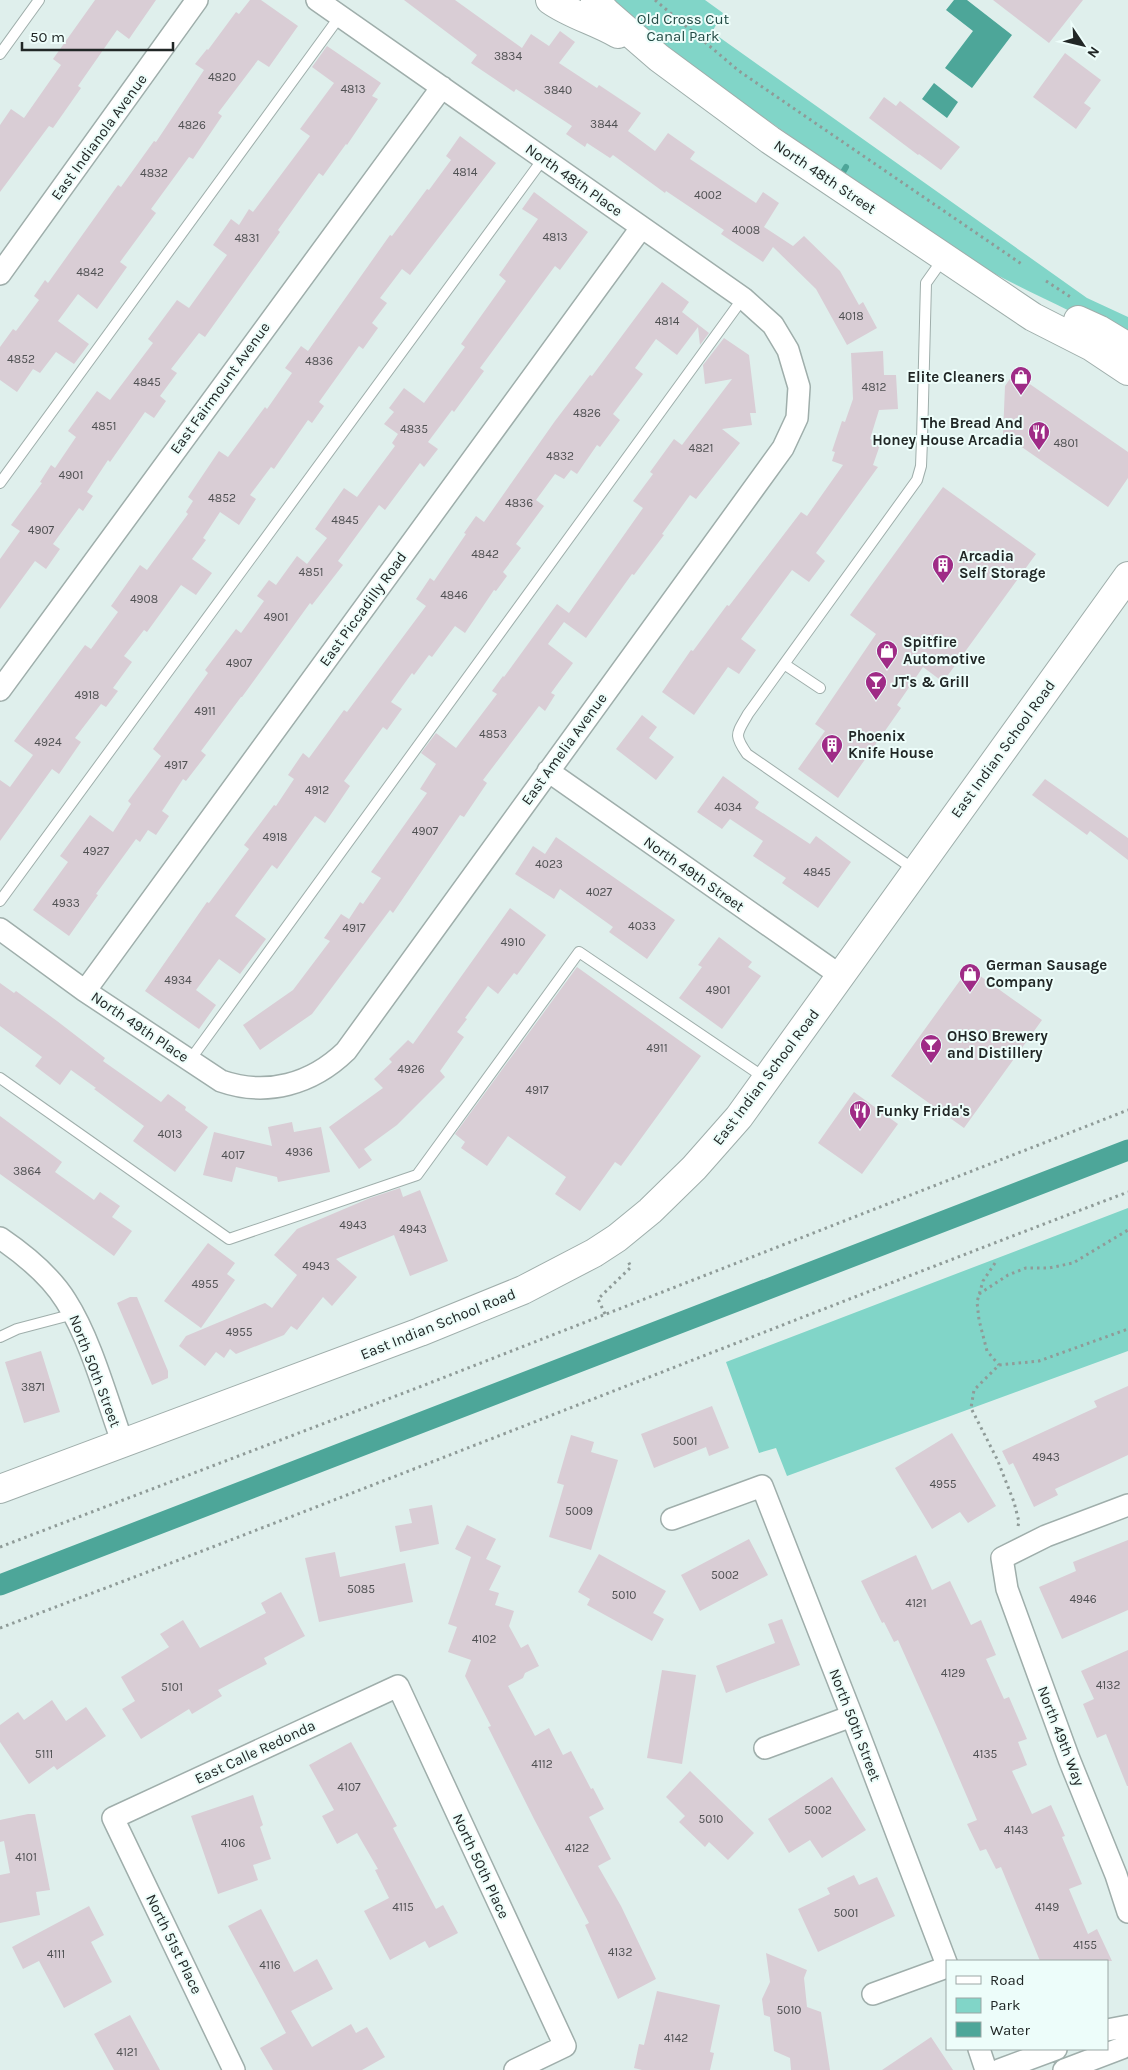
<svg xmlns="http://www.w3.org/2000/svg" width="1128" height="2070" font-family="Karla,sans-serif">
  <style>
    .green { fill: #81d5c8 }
    .water { fill: #4da699 }
    .lines { fill: none; stroke-linecap: round; stroke-linejoin: round }
    .stream { stroke: #4da699; stroke-width: 6 }
    .canal { stroke: #4da699; stroke-width: 21 }
    .building { fill: #d9cdd5 }
    .lane-casing { stroke: #9faeab; stroke-width: 12 }
    .street-casing { stroke: #9faeab; stroke-width: 24 }
    .secondary-casing { stroke: #9faeab; stroke-width: 30 }
    .path { stroke: #8f9b98; stroke-width: 3; stroke-dasharray: 2.5 4; stroke-linecap: butt }
    .lane { stroke: #fff; stroke-width: 10 }
    .street { stroke: #fff; stroke-width: 21 }
    .secondary { stroke: #fff; stroke-width: 28 }
    .labels { text-anchor: middle; dominant-baseline: central; stroke-width: 4; stroke-linejoin: round; paint-order: stroke }
    .number-label { font-size: 12px; fill: #4f5052 }
    .park-label { font-size: 15px; fill: #234b45; stroke: #edfdfa }
    .street-label { font-size: 15px; fill: #212726; stroke: #edfdfa }
    .poi-label { font-size: 15px; font-weight: bold; fill: #212726; stroke: #edfdfa; text-anchor: start }
  </style>
  <rect width="100%" height="100%" fill="#dfefec"/>
  <path class="green" d="M602 0H705L723 13 712 32 1087 298 1128 317V341C1069 308 1007 284 950 248L666 49Z
    M1128 1208V1351L787 1476 776 1448 759 1453 726 1362Z"/>
  <path class="water" d="M954 0H967L1012 35 972 88 945 68 973 31 946 10Z
    M934 83 958 102 947 118 922 99Z"/>
  <g class="lines">
    <path class="stream" d="M839 179 846 167"/>
    <path class="canal" d="M0 1585 1128 1150"/>
  </g>
  <path class="building" d="M95 0H156L129 39 117 30 78 86 81 88 53 128 49 126 0 192V125L11 109 24 118 61 65 53 59Z
    M250 0H261L298 26 269 67 258 60 218 113 222 116 193 159 189 157 151 209 156 213 120 262 127 267 97 309 78 294 58 321 89 344 74 364 56 352 40 373 33 369 17 392 0 380V347L13 329 16 331 39 300 34 296 45 280 48 283 118 185 121 187 154 141 156 142 204 70 195 64 207 49 208 50 236 12 239 14Z
    M404 0H455L522 48 531 34 549 46 560 31 575 42 559 63 597 88 599 85 641 113 628 131 655 151 668 133 695 152 690 159 756 203 763 192 779 203 764 227 793 246 804 236 840 271 859 305 863 302 877 328 847 345 816 289 773 247 763 262 721 234 724 230 666 191 665 193 613 155 610 158 587 143 585 147 566 134 572 126 516 89 514 92 471 63 477 55Z
    M993 0H1083L1049 43Z
    M327 46 381 83 372 96 378 99 347 145 346 144 323 176 319 173 278 230 280 232 205 337 199 333 171 369 177 373 160 396 166 401 154 418 145 412 110 462 108 460 87 492 93 496 83 511 79 508 53 544 60 549 46 569 35 561 0 609V559L20 531 11 525 42 483 40 482 51 465 55 468 76 437 68 431 97 391 110 400 153 343 148 339 177 300 189 308 227 255 213 245 231 219 239 225 249 209 253 212 310 136 300 129 334 83 312 67Z
    M1065 53 1101 80 1084 103 1091 108 1076 129 1033 97Z
    M884 97 896 106 900 101 960 147 941 170 919 154 918 155 869 118Z
    M460 136 496 163 410 275 402 269 380 298 387 303 372 323 378 328 363 349 359 346 319 402 324 406 312 423 308 420 274 469 271 467 250 495 256 499 239 525 220 512 203 538 206 540 192 559 212 573 196 595 181 585 147 632 144 630 124 656 132 662 113 688 118 691 106 707 101 704 75 738 81 742 59 774 52 769 0 841V780L10 787 33 755 14 741 85 645 91 649 118 612 111 606 140 565 147 570 188 514 186 512 193 501 188 497 219 451 228 457 265 407 267 409 292 373 285 368 301 346 308 351 390 235 392 236 427 189 429 190 451 160 446 156Z
    M534 192 588 232 560 270 555 266 480 368 484 371 454 412 452 410 428 442 438 449 424 467 420 463 385 510 379 505 338 561 343 565 312 605 310 603 242 697H241L201 751 206 755 186 781 183 779 162 811 169 816 156 835 148 830 140 842 136 839 96 894 98 895 69 936 33 910 68 862 60 856 90 815 113 832 131 804 128 801 161 756 153 749 208 673 205 670 236 629 241 633 264 601 257 596 269 580 276 585 297 556 307 564 327 538 315 529 344 488 357 497 395 446 392 443 398 434 384 424 394 412 389 408 404 388 424 403 465 347 461 344 506 281 499 275 538 219 522 209Z
    M662 282 689 302 682 312 709 333 700 345 698 327 677 355 656 339 635 368 643 374 613 414 620 420 600 447 597 445 577 474 571 470 564 479 555 474 536 500 544 506 516 544 521 548 503 572 507 576 496 591 494 590 465 633 455 626 432 657 429 655 414 675 412 673 391 702 402 709 387 730 383 727 344 781 350 786 325 823 315 816 277 869 272 865 235 916 266 939 240 974 219 959 196 990 216 1005 199 1029 145 991 207 902 209 903 249 849 244 845 274 805 276 806 294 779 288 775 303 753 309 758 344 710 347 712 426 606 416 599 430 578 434 581 466 534 464 533 476 516 484 522 555 421 590 375 592 376Z
    M724 338 749 355 756 413H750L752 425 722 429 740 443 696 499 690 495 662 534 664 535 634 575 632 574 586 638 564 622 548 644 573 663 551 693 555 695 545 711 539 706 530 718 483 780 487 783 464 817 460 815 393 913 390 910 312 1014 260 1050 243 1025 293 990 330 941 324 938 341 914 349 919 360 902 363 904 381 878 371 872 427 793 420 789 436 764 421 753 436 733 456 748 497 694 492 691 503 676 504 677 557 604 569 613 643 508 633 501 653 474 650 472 674 439 682 445 732 379 705 384 703 365Z
    M883 351 884 375H896L898 409 879 410 870 439 881 442 873 465 878 467 816 553 825 561 809 582 792 570 741 639 756 650 739 674 728 667 694 715 662 692 691 650 693 651 727 605 729 606 801 512 807 516 843 465 832 461 835 452 832 451 842 421 845 422 853 399 851 353Z
    M1014 373 1128 452V478L1108 507 1003 434 1005 386Z
    M943 487 1036 554 943 682 923 667 897 705 901 708 838 798 798 769 825 731 815 724 876 634 850 615Z
    M642 715 657 727 649 738 674 757 656 780 616 749Z
    M723 776 759 802 755 808 810 844 816 836 851 862 818 908 782 883 786 878 753 856 763 841 730 819 722 829 697 812Z
    M1045 779 1128 838V860L1090 831 1087 835 1032 795Z
    M556 837 675 920 647 959 609 932 613 927 560 889 554 899 515 874 533 846 545 854Z
    M510 908 546 935 517 975 514 973 498 994 488 986 465 1018 467 1019 457 1032 464 1037 440 1071 445 1077 397 1125 364 1149 372 1160 359 1169 329 1127 383 1088 374 1079 392 1062 389 1059 408 1040 413 1044Z
    M719 937 752 962 748 967 761 976 722 1029 679 998 702 967 698 965Z
    M577 967 701 1056 621 1166 615 1162 580 1211 555 1194 566 1177 508 1136 487 1166 461 1148 465 1142 455 1134Z
    M969 968 1042 1020 964 1128 891 1076Z
    M0 983 14 993 16 991 57 1021 105 1058 103 1061 161 1102 168 1094 186 1107 185 1110 208 1127 175 1172 133 1141 144 1126 94 1089 96 1088 71 1070 60 1085 35 1066 42 1057 0 1026Z
    M854 1092 898 1124 862 1174 818 1143Z
    M0 1116 62 1162 55 1172 94 1200 100 1192 120 1206 112 1217 132 1231 114 1256 0 1174Z
    M292 1122 294 1132 321 1127 330 1172 278 1182 277 1177 236 1167 232 1182 203 1175 214 1132 272 1146 268 1127Z
    M400 1188 403 1197 420 1190 448 1261 410 1276 394 1235 336 1259 357 1277 332 1306 323 1297 297 1330 291 1326 284 1335 236 1354 230 1349 224 1358 216 1352 205 1366 179 1346 186 1336 265 1303 272 1308 297 1275 274 1255 297 1229 370 1198Z
    M208 1243 235 1263 227 1274 235 1280 201 1328 164 1301Z
    M130 1297H137L168 1371V1378L152 1385 117 1303Z
    M41 1351 60 1412 24 1423 5 1362Z
    M1128 1386V1455L1055 1489 1058 1495 1034 1507 1013 1463 1009 1465 1002 1451 1097 1407 1094 1401Z
    M712 1406 729 1448 709 1456 706 1447 654 1468 641 1434Z
    M952 1433 996 1506 968 1523 960 1512 932 1529 895 1468Z
    M571 1435 594 1442 591 1452 618 1460 591 1550 549 1537 564 1485 557 1483Z
    M432 1505 439 1544 400 1552 395 1526 412 1523 409 1509Z
    M467 1525 496 1539 486 1559 501 1566 489 1590 499 1593 495 1605 514 1611 509 1626 521 1648 528 1644 539 1666 525 1673 523 1678 508 1686 535 1736 549 1728 563 1755 571 1751 591 1789 593 1788 604 1809 589 1817 611 1859 598 1866 621 1906 656 1979 618 1999 585 1925 589 1923 534 1819 488 1727 491 1726 465 1676 471 1660 448 1652 457 1627 448 1624 471 1557 455 1549Z
    M749 1539 768 1575 700 1611 681 1575Z
    M1128 1540V1610L1062 1639 1039 1587 1076 1571 1073 1562Z
    M335 1552 340 1577 405 1563 413 1602 319 1622 305 1558Z
    M599 1554 666 1591 653 1613 664 1619 652 1641 587 1605 590 1599 578 1592Z
    M916 1555 932 1590 950 1581 971 1625 981 1620 996 1655 986 1659 1004 1699 1009 1697 1027 1739 1018 1742 1027 1765 1012 1771 1032 1814 1051 1805 1065 1836 1062 1837 1082 1884 1069 1889 1088 1934 1097 1929 1112 1961H1040L1001 1867 996 1869 986 1849 980 1851 967 1824 977 1820 937 1727 898 1640 894 1642 884 1622 882 1623 861 1581Z
    M281 1592 305 1636 264 1658 267 1664 218 1690 222 1696 192 1714 189 1709 141 1739 122 1709 135 1701 121 1677 169 1647 160 1634 183 1620 200 1648 266 1613 261 1603Z
    M782 1619 800 1665 726 1693 716 1666 775 1643 768 1624Z
    M1128 1650V1786H1127L1106 1734 1097 1738 1083 1704 1094 1699 1081 1671Z
    M662 1670 696 1675 682 1764 647 1758Z
    M52 1700 66 1721 86 1707 106 1736 57 1770 54 1766 29 1784 0 1742V1725L18 1712 24 1720Z
    M351 1742 397 1826 393 1828 436 1909 443 1905 458 1933 429 1948 425 1941 390 1960 364 1911 389 1898 375 1870 378 1869 357 1833 337 1844 322 1816 334 1810 309 1765Z
    M690 1771 754 1833 728 1860 709 1842 705 1847 679 1822 685 1816 666 1797Z
    M832 1777 866 1830 822 1858 810 1840 789 1853 768 1819Z
    M253 1795 263 1825 260 1827 271 1859 253 1865 258 1880 218 1894 191 1816Z
    M28 1814H35L50 1890 36 1892 40 1915 0 1923V1875L10 1873 4 1841 0 1842V1820Z
    M854 1875 859 1885 877 1877 895 1916 818 1952 798 1909 830 1894 827 1888Z
    M89 1906 104 1935 91 1942 112 1982 64 2008 39 1961 23 1969 12 1947Z
    M261 1909 294 1972 317 1959 333 1989 291 2011 312 2047 351 2024 356 2033 367 2027 385 2057 362 2070H273L260 2048 286 2033 228 1926Z
    M766 1953 807 1970 804 1978 807 2007 821 2012 830 2070H791L790 2058 774 2051 770 2017 764 2015 762 1999 770 1982Z
    M657 1991 720 2005 710 2052 714 2053 710 2070H642L634 2068 639 2044 644 2045Z
    M130 2015 160 2070H114L94 2034Z
    M931 2037 953 2070H882Z"/>
  <g class="lines">
    <g class="lane-casing">
      <path id="lane" d="M0 54 39 0
        M0 483 340 16
        M784 664 820 688
        M915 870 747 754C733 734 737 734 748 714L917 480 921 466 922 440 926 283 943 259
        M0 901 543 159
        M190 1060 743 298
        M0 1078 229 1239 417 1175 579 952 765 1078
        M0 1337 17 1329 74 1314"/>
    </g>
    <g class="street-casing">
      <path id="street" d="M0 274 197 0
        M0 690 442 87
        M548 771 841 976
        M0 929 85 991 221 1081C267 1097 312 1084 346 1051L783 448 797 418 799 387 788 350 773 325 743 298 317 0
        M85 991 641 228
        M0 1238C25 1255 50 1275 66 1301 91 1340 107 1400 123 1444
        M1128 1505 1046 1536 1002 1558 1007 1589 1069 1759 1116 1875 1128 1912
        M672 1519 762 1486 852 1716 947 1965
        M765 1748 852 1716
        M873 1994 947 1967
        M1107 2030 1128 2026
        M979 2049 986 2070
        M234 2070 113 1818 398 1686 565 2046 515 2070
        M999 2070 1056 2049
        M1064 2070 1122 2048 1128 2043"/>
    </g>
    <g class="secondary-casing">
      <path id="secondary" d="M550 0C571 15 596 21 618 34
        M595 0 606 12 659 58 770 140 1033 317 1092 347 1128 371
        M1078 320 1100 330 1128 347
        M0 1489 420 1332 523 1290 594 1253 617 1238 650 1211 694 1168 739 1117 1128 576"/>
    </g>
    <path class="path" d="M655 0 739 71 1023 265
      M1046 281 1072 298
      M995 1263 983 1281 977 1302 979 1320 987 1351 999 1365
      M979 1294 1008 1275 1026 1268H1049L1073 1263 1128 1230
      M605 1314 598 1299 631 1267 627 1259
      M1018 1526 1019 1522 1014 1502 997 1459 971 1408 974 1390 999 1365 1039 1361 1128 1329
      M0 1547 422 1386 1128 1110
      M0 1628C377 1486 751 1335 1128 1192"/>
    <use href="#lane" class="lane"/>
    <use href="#street" class="street"/>
    <use href="#secondary" class="secondary"/>
  </g>
  <defs>
    <g id="shop-pin" transform="scale(1.125)"><path d="M0 17L-7.5 6A9.5 9.5 0 1 1 7.5 6Z" fill="#9f2b86" stroke="#edfdfa"/><path d="M-5-2.5h2.3a2.7 3.5 0 0 1 5.4 0H5L5.5 6h-11ZM-1.5-2.5h3a1.5 2.3 0 0 0-3 0Z" fill="#fff"/></g>
    <g id="restaurant-pin" transform="scale(1.125)"><path d="M0 17L-7.5 6A9.5 9.5 0 1 1 7.5 6Z" fill="#9f2b86" stroke="#edfdfa"/><path d="M-5-6h1v4h1v-4h1v4h1v-4h1v5L-1.5 .5V6h-2V.5L-5-1ZM5-6V6H3V1.5H1.5Q1.5-4 5-6Z" fill="#fff"/></g>
    <g id="building-pin" transform="scale(1.125)"><path d="M0 17L-7.5 6A9.5 9.5 0 1 1 7.5 6Z" fill="#9f2b86" stroke="#edfdfa"/><path d="M-4-6H4V6H1V3H-1V6H-4ZM-2.5-4.3h1.7v1.8h-1.7ZM.8-4.3h1.7v1.8H.8ZM-2.5-1h1.7V.8h-1.7ZM.8-1h1.7V.8H.8Z" fill="#fff"/></g>
    <g id="bar-pin" transform="scale(1.125)"><path d="M0 17L-7.5 6A9.5 9.5 0 1 1 7.5 6Z" fill="#9f2b86" stroke="#edfdfa"/><path d="M-6-5H6L.8 .8V4.5H3.5V6h-7V4.5H-.8V.8Z" fill="#fff"/></g>
  </defs>
  <g fill-rule="evenodd">
    <use href="#shop-pin" x="1021" y="377"/>
    <use href="#restaurant-pin" x="1039" y="432"/>
    <use href="#building-pin" x="943" y="565"/>
    <use href="#shop-pin" x="887" y="651"/>
    <use href="#bar-pin" x="876" y="682"/>
    <use href="#building-pin" x="832" y="745"/>
    <use href="#shop-pin" x="970" y="974"/>
    <use href="#bar-pin" x="931" y="1045"/>
    <use href="#restaurant-pin" x="860" y="1111"/>
  </g>
  <g class="labels">
    <g class="number-label">
      <text x="508" y="56">3834</text>
      <text x="222" y="77">4820</text>
      <text x="353" y="89">4813</text>
      <text x="558" y="90">3840</text>
      <text x="604" y="124">3844</text>
      <text x="192" y="125">4826</text>
      <text x="465" y="172">4814</text>
      <text x="154" y="173">4832</text>
      <text x="708" y="195">4002</text>
      <text x="746" y="230">4008</text>
      <text x="555" y="237">4813</text>
      <text x="247" y="238">4831</text>
      <text x="90" y="272">4842</text>
      <text x="851" y="316">4018</text>
      <text x="667" y="321">4814</text>
      <text x="21" y="359">4852</text>
      <text x="319" y="361">4836</text>
      <text x="147" y="382">4845</text>
      <text x="874" y="387">4812</text>
      <text x="587" y="413">4826</text>
      <text x="104" y="426">4851</text>
      <text x="414" y="429">4835</text>
      <text x="1066" y="443">4801</text>
      <text x="701" y="448">4821</text>
      <text x="560" y="456">4832</text>
      <text x="71" y="475">4901</text>
      <text x="222" y="498">4852</text>
      <text x="519" y="503">4836</text>
      <text x="345" y="520">4845</text>
      <text x="41" y="530">4907</text>
      <text x="485" y="554">4842</text>
      <text x="311" y="572">4851</text>
      <text x="454" y="595">4846</text>
      <text x="144" y="599">4908</text>
      <text x="276" y="617">4901</text>
      <text x="239" y="663">4907</text>
      <text x="87" y="695">4918</text>
      <text x="205" y="711">4911</text>
      <text x="493" y="734">4853</text>
      <text x="48" y="742">4924</text>
      <text x="176" y="765">4917</text>
      <text x="317" y="790">4912</text>
      <text x="728" y="807">4034</text>
      <text x="425" y="831">4907</text>
      <text x="275" y="837">4918</text>
      <text x="96" y="851">4927</text>
      <text x="549" y="864">4023</text>
      <text x="817" y="872">4845</text>
      <text x="599" y="892">4027</text>
      <text x="66" y="903">4933</text>
      <text x="642" y="926">4033</text>
      <text x="354" y="928">4917</text>
      <text x="513" y="942">4910</text>
      <text x="178" y="980">4934</text>
      <text x="718" y="990">4901</text>
      <text x="657" y="1048">4911</text>
      <text x="411" y="1069">4926</text>
      <text x="537" y="1090">4917</text>
      <text x="170" y="1134">4013</text>
      <text x="299" y="1152">4936</text>
      <text x="233" y="1155">4017</text>
      <text x="27" y="1171">3864</text>
      <text x="353" y="1225">4943</text>
      <text x="413" y="1229">4943</text>
      <text x="316" y="1266">4943</text>
      <text x="205" y="1284">4955</text>
      <text x="239" y="1332">4955</text>
      <text x="33" y="1387">3871</text>
      <text x="685" y="1441">5001</text>
      <text x="1046" y="1457">4943</text>
      <text x="943" y="1484">4955</text>
      <text x="579" y="1511">5009</text>
      <text x="725" y="1575">5002</text>
      <text x="361" y="1589">5085</text>
      <text x="624" y="1595">5010</text>
      <text x="1083" y="1599">4946</text>
      <text x="916" y="1603">4121</text>
      <text x="484" y="1639">4102</text>
      <text x="953" y="1673">4129</text>
      <text x="1108" y="1685">4132</text>
      <text x="172" y="1687">5101</text>
      <text x="44" y="1754">5111</text>
      <text x="985" y="1754">4135</text>
      <text x="542" y="1764">4112</text>
      <text x="349" y="1787">4107</text>
      <text x="818" y="1810">5002</text>
      <text x="711" y="1819">5010</text>
      <text x="1016" y="1830">4143</text>
      <text x="233" y="1843">4106</text>
      <text x="577" y="1848">4122</text>
      <text x="26" y="1857">4101</text>
      <text x="403" y="1907">4115</text>
      <text x="1047" y="1907">4149</text>
      <text x="846" y="1913">5001</text>
      <text x="1085" y="1945">4155</text>
      <text x="620" y="1952">4132</text>
      <text x="56" y="1954">4111</text>
      <text x="270" y="1965">4116</text>
      <text x="789" y="2010">5010</text>
      <text x="676" y="2038">4142</text>
      <text x="127" y="2052">4121</text>
    </g>
    <g class="park-label">
      <text x="683" y="19">Old Cross Cut<tspan x="683" dy="17">Canal Park</tspan></text>
    </g>
    <g class="street-label">
      <text transform="translate(99 137) rotate(-54)">East Indianola Avenue</text>
      <text transform="translate(825 177) rotate(34)">North 48th Street</text>
      <text transform="translate(574 180) rotate(35)">North 48th Place</text>
      <text transform="translate(220 388) rotate(-54)">East Fairmount Avenue</text>
      <text transform="translate(363 609) rotate(-54)">East Piccadilly Road</text>
      <text transform="translate(564 749) rotate(-54)">East Amelia Avenue</text>
      <text transform="translate(1003 749) rotate(-54)">East Indian School Road</text>
      <text transform="translate(694 874) rotate(35)">North 49th Street</text>
      <text transform="translate(140 1027) rotate(34)">North 49th Place</text>
      <text transform="translate(766 1077) rotate(-53)">East Indian School Road</text>
      <text transform="translate(438 1324) rotate(-22)">East Indian School Road</text>
      <text transform="translate(95 1371) rotate(69)">North 50th Street</text>
      <text transform="translate(855 1725) rotate(69)">North 50th Street</text>
      <text transform="translate(1061 1736) rotate(69)">North 49th Way</text>
      <text transform="translate(255 1752) rotate(-25)">East Calle Redonda</text>
      <text transform="translate(481 1866) rotate(65)">North 50th Place</text>
      <text transform="translate(174 1944) rotate(64)">North 51st Place</text>
    </g>
    <g class="poi-label">
      <text x="1005" y="377" text-anchor="end">Elite Cleaners</text>
      <text x="1023" y="423" text-anchor="end">The Bread And<tspan x="1023" dy="17">Honey House Arcadia</tspan></text>
      <text x="959" y="556">Arcadia<tspan x="959" dy="17">Self Storage</tspan></text>
      <text x="903" y="642">Spitfire<tspan x="903" dy="17">Automotive</tspan></text>
      <text x="892" y="682">JT's &amp; Grill</text>
      <text x="848" y="736">Phoenix<tspan x="848" dy="17">Knife House</tspan></text>
      <text x="986" y="965">German Sausage<tspan x="986" dy="17">Company</tspan></text>
      <text x="947" y="1036">OHSO Brewery<tspan x="947" dy="17">and Distillery</tspan></text>
      <text x="876" y="1111">Funky Frida's</text>
    </g>
  </g>
  <rect x="946" y="1960" width="162" height="90" fill="#edfdfa" stroke="#9ba7a5"/>
  <rect x="956" y="1976" width="25" height="8" fill="#ffffff" stroke="#9ba7a5"/>
  <text x="990" y="1985" font-size="15" fill="#212726">Road</text>
  <rect x="956" y="1998" width="25" height="15" fill="#81d5c8" stroke="#9ba7a5"/>
  <text x="990" y="2010" font-size="15" fill="#212726">Park</text>
  <rect x="956" y="2022" width="25" height="15" fill="#4da699" stroke="#9ba7a5"/>
  <text x="990" y="2035" font-size="15" fill="#212726">Water</text>
  <g transform="translate(1083 45) rotate(125)" stroke="#edfdfa" stroke-width="4" paint-order="stroke">
  <path d="M0-4L9 19L0 12L-9 19Z" fill="#212726"/>
  <text y="-8" font-size="14" font-weight="bold" text-anchor="middle" fill="#212726">N</text>
  </g>
  <path d="M22 42v8h151v-8" fill="none" stroke="#212726" stroke-width="2.5"/>
  <text x="30" y="42" font-size="15" fill="#212726" stroke="#edfdfa" stroke-width="4" paint-order="stroke">50 m</text>
</svg>
